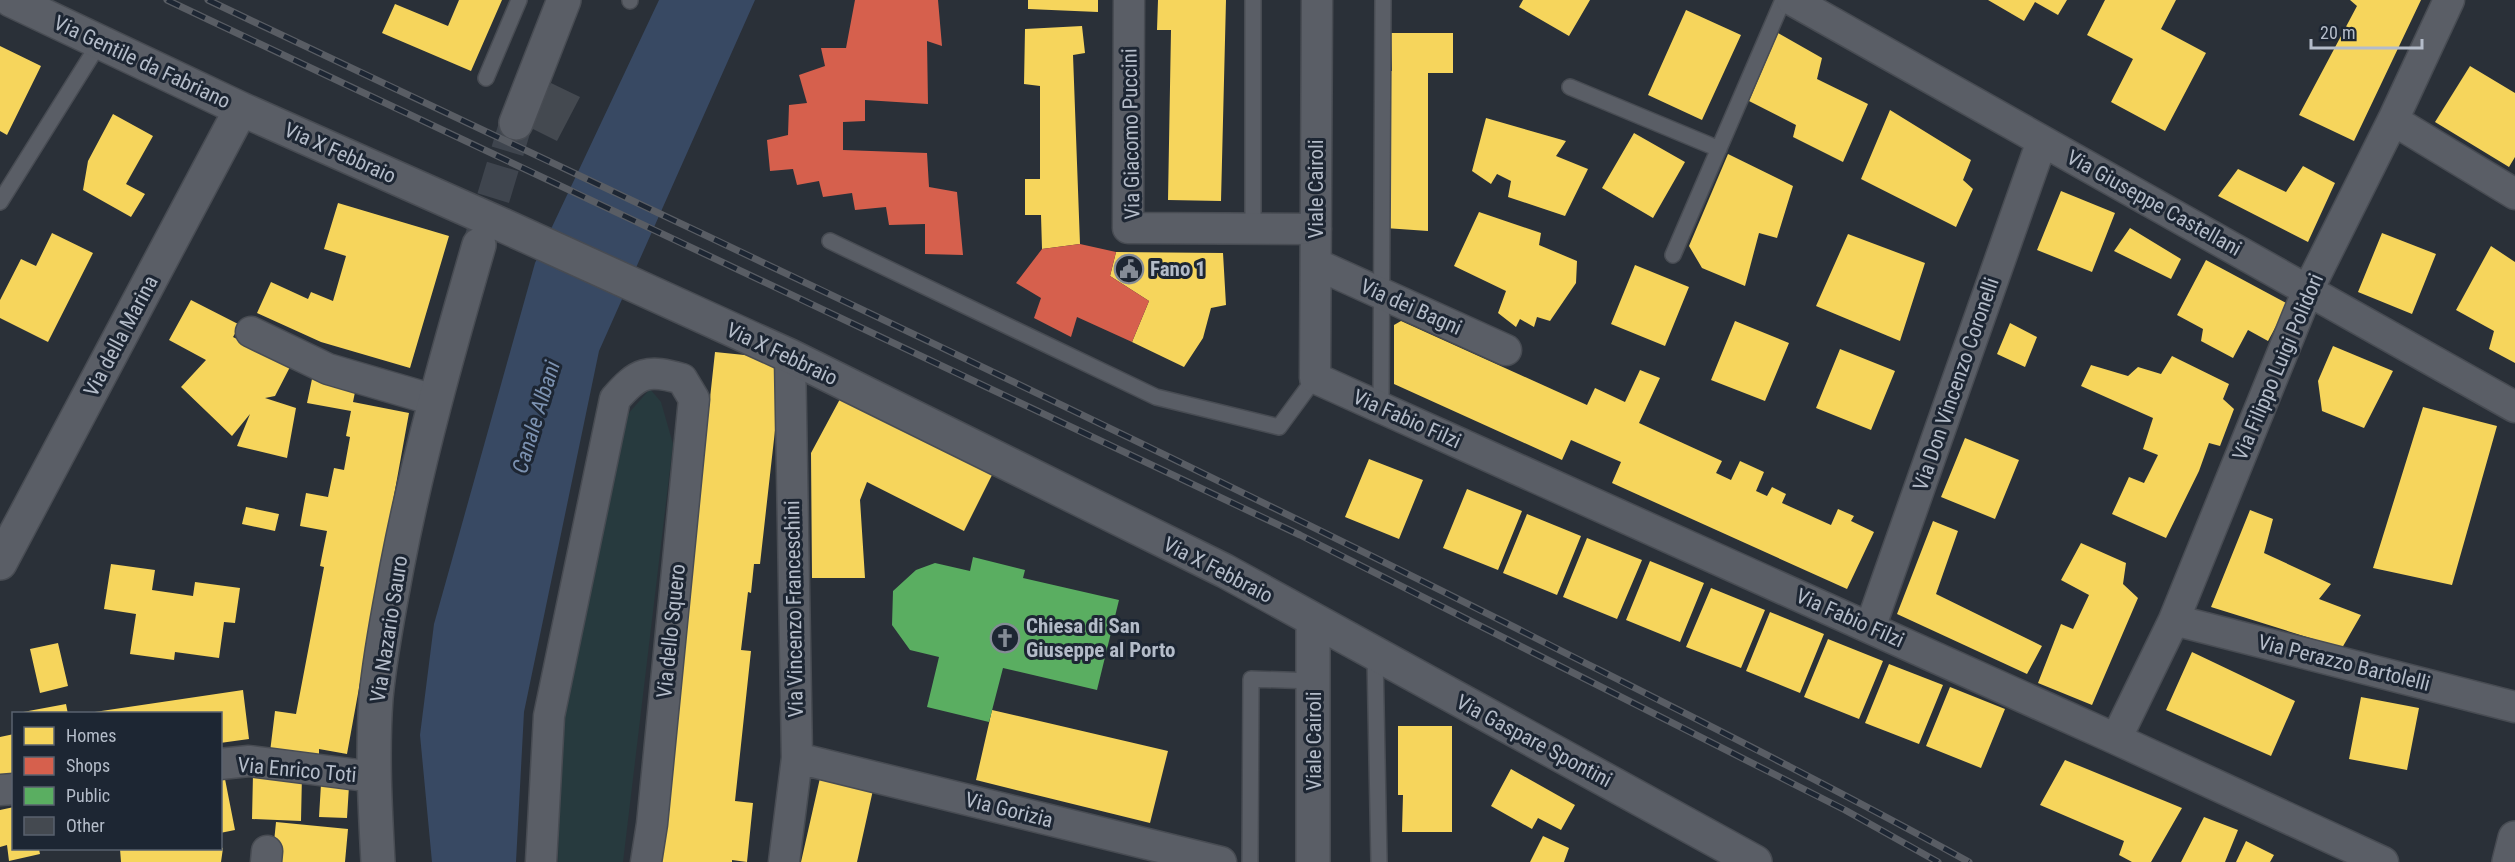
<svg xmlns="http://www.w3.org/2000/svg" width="2515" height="862" font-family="'Roboto Condensed',sans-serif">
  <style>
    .green { fill: #273a3e }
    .water { fill: #384963 }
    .homes { fill: #f6d55c }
    .shops { fill: #d6604d }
    .public { fill: #5aae61 }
    .building { fill: #444950 }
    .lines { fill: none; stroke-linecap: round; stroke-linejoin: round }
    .tertiary-tunnel { stroke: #3f454e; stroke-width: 33; stroke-dasharray: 33 16; stroke-linecap: butt }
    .service-casing { stroke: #484c53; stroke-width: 18 }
    .minor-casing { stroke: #484c53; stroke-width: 33 }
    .tertiary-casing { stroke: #484c53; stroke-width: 36 }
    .service { stroke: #5a5e66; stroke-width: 15 }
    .minor { stroke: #5a5e66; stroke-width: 30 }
    .tertiary { stroke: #5a5e66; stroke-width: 33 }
    .rail-casing { stroke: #595d64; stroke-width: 7 }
    .rail { stroke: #1d2633; stroke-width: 4.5; stroke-dasharray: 14; stroke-linecap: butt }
    .labels { text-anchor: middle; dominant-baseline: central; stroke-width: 6; stroke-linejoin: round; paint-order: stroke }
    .street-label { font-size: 21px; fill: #b4bcc9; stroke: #1d2633 }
    .poi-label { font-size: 21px; font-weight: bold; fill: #b4bcc9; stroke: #1d2633; text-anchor: start }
    .water-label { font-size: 22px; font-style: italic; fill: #7c92b1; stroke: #1d2633 }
  </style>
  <rect width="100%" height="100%" fill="#2a3038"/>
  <path class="green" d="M650 389 661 402 673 444 623 862H558L562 715 628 414Z"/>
  <path class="water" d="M659 0H755L599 351 524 712 516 862H432L420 735 434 624 535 263Z"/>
  <path class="homes" d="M459 0H502L471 71 382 33 395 4 448 26Z
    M1028 0H1098V12L1028 9Z
    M1158 0H1226L1221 201 1168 200 1171 30H1157Z
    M1523 0H1590L1569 36 1519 7Z
    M1988 0H2067L2058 15 2035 2 2024 21Z
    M2105 0H2176L2161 29 2206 53 2165 131 2111 102 2133 59 2087 35Z
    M2350 0H2421L2354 141 2299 115 2357 6Z
    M1686 10 1741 35 1702 120 1648 95Z
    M1082 26 1085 53 1073 55 1080 244 1042 249 1041 215H1025V179H1040V86L1024 84 1025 29Z
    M1391 33H1453V73H1428V231L1385 228 1386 71H1392Z
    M1778 33 1822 58 1817 79 1868 104 1843 162 1793 137 1796 125 1749 101Z
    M0 46 41 66 7 135 0 131Z
    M2470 66 2515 93V157L2509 167 2435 122Z
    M1890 110 1971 160 1963 180 1973 189 1956 227 1861 179Z
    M113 114 153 136 126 184 145 194 131 217 83 190 88 161Z
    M1486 118 1566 141 1556 156 1588 169 1565 216 1508 197 1511 181 1497 174 1491 184 1472 171Z
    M1634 133 1685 162 1653 218 1602 188Z
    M1728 154 1793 186 1777 238 1759 233 1745 286 1702 268 1689 246Z
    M2303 166 2335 183 2308 242 2218 196 2238 169 2286 192Z
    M2061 191 2115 213 2092 272 2037 250Z
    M338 203 449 236 410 368 321 342 257 313 271 282 308 299 311 292 333 301 346 256 324 249Z
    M1479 212 1541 233 1539 245 1577 261 1576 283 1550 321 1537 317 1534 327 1520 319 1516 327 1498 313 1506 291 1454 266Z
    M2130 228 2181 259 2171 279 2114 251Z
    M52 233 93 253 48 342 0 318V300L21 259 36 266Z
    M2382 233 2436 254 2412 314 2358 292Z
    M1848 234 1925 263 1900 341 1816 306Z
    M2491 246 2515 262V363L2489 349 2494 331 2456 310Z
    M1116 252 1223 253 1226 305 1211 308 1203 338 1184 367 1132 342 1149 301 1110 276Z
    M2206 260 2288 304 2268 341 2248 330 2233 358 2201 341 2203 329 2177 315Z
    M1635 265 1689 287 1665 346 1611 324Z
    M191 300 240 325 233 337 290 367 275 396 265 398 296 408 287 458 237 446 250 414 232 436 181 387 206 360 169 340Z
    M1401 321 1587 405 1595 388 1625 402 1640 370 1660 378 1639 423 1722 461 1716 473 1731 480 1740 461 1764 472 1756 491 1767 496 1772 487 1786 494 1782 503 1831 525 1838 509 1854 516 1851 521 1874 532 1847 589 1612 483 1621 462 1571 440 1562 460 1394 384V325Z
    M1735 321 1789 343 1765 401 1711 380Z
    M2010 323 2037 337 2025 367 1997 354Z
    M2333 346 2393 371 2364 428 2322 411 2318 381Z
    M1840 349 1895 371 1871 430 1816 408Z
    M715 352 783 359 760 564H754L751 593 748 592 741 650 751 651 735 801 753 803 747 862 732 860V862H660Z
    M2172 356 2229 384 2223 399 2234 409 2220 446 2209 443 2199 471 2166 538 2112 514 2129 477 2144 483 2158 455 2143 449 2153 418 2081 386 2091 365 2128 376 2138 367 2161 374Z
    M312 379 356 387 353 402 409 413 347 754 319 749V758L270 752 275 711 296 714 324 567 320 566 327 531 300 526 306 493 328 497 334 468 344 470 350 437 346 436 351 411 307 403Z
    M840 399 992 475 964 531 867 482 860 500 865 578H812L811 453Z
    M2423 407 2497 426 2452 585 2373 568Z
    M1965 438 2019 460 1995 519 1941 497Z
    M1369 459 1423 480 1399 539 1345 517Z
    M1467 489 1522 511 1498 570 1443 548Z
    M246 507 279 514 275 531 242 524Z
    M2250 510 2273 519 2264 553 2331 584 2319 599 2361 615 2342 648 2211 607Z
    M1527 514 1581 536 1557 595 1503 573Z
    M1933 521 1958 531 1936 594 2042 646 2027 674 1897 614Z
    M1587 538 1642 560 1617 619 1563 597Z
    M2081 543 2126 563 2123 584 2138 598 2092 705 2038 683 2061 624 2073 629 2089 595 2061 580Z
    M1650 561 1704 583 1680 642 1626 620Z
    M111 564 155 570 152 590 193 596 195 582 240 588 235 623 224 622 219 658 175 652 174 660 130 654 136 614 104 609Z
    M1711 588 1765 610 1741 668 1686 647Z
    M1770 612 1824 634 1800 693 1746 671Z
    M1828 639 1883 661 1859 719 1804 697Z
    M58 643 68 686 40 693 30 649Z
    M2192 652 2295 701 2271 756 2166 710Z
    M1889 664 1943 685 1919 744 1865 723Z
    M1950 687 2005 709 1981 768 1926 746Z
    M243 690 249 739 220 743V714H81Z
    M2361 697 2419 708 2407 770 2349 759Z
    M66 704 68 714H23V712Z
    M992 710 1168 751 1150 823 976 780Z
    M1398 726H1452V832H1402L1403 795H1398Z
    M14 734V775L0 778V737Z
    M2065 760 2182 808 2151 862H2132L2119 855 2124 841 2040 805Z
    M1511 769 1575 805 1561 830 1538 818 1532 829 1491 806Z
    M253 774H302L301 821 252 819Z
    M820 778 873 790 857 862H801Z
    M225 779 235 830 220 833V780Z
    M321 784 349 786 347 818 319 817Z
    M14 807V849H39L40 854 9 861 7 845 0 847V810Z
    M2204 817 2238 830 2225 862H2181Z
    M276 822 348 829 345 862H272Z
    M1543 836 1569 848 1564 862H1530Z
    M2246 841 2274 855 2270 862H2236Z
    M220 847 223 848 221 862H121L120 849Z"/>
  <path class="shops" d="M855 0H938L942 46 927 41 928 104 865 100V121L843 122V150L927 153 929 187 957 192 963 255 925 254V224L889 225 886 207 855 210 852 193 823 197 819 181 797 185 793 169 770 171 767 140 788 135 789 105 807 103 799 75 825 66 821 48H846Z
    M1080 244 1116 252 1110 276 1149 301 1132 342 1077 317 1071 337 1034 318 1041 298 1016 283 1042 249Z"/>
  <path class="public" d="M973 557 1025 570 1023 578 1119 600 1097 690 1003 668 989 722 927 707 939 657 910 650 892 625 893 591 916 570 935 563 970 571Z"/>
  <path class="building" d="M551 83 580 97 557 141 529 127Z"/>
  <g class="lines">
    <path class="tertiary-tunnel" d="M479 245 516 123"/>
    <g class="service-casing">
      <path id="service" d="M630 0V1
        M486 78 519 0
        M1570 87 1719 149
        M0 202 100 42
        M1253 229V0
        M830 241 1156 397 1279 427 1315 378
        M1673 255 1783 0
        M1381 407 1383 0
        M1375 656 1379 862
        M1250 862 1251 679 1314 681"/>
    </g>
    <g class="minor-casing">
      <path id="minor" d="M1129 0 1128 228 1316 229
        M1317 0 1315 378 2116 739 2383 862
        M1792 0 2515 407
        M2393 120 2515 194
        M1316 264 1506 350
        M251 332 328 369 434 400
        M2174 620 2515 707
        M1870 628 2042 141
        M2116 739 2174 620 2308 290 2393 120 2449 0
        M797 758 1221 862
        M220 764 249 761 374 777
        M0 790 14 789
        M266 862 267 851
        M541 862 549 716 615 399C638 372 648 369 682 379L694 399 652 824 646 862
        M784 862 797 758 790 356"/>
    </g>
    <g class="tertiary-casing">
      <path id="tertiary" d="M11 0 241 109 500 224 790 356 1225 571 1755 862
        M516 123 564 0
        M0 563 241 109
        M378 862C375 807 372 752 376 698 380 654 389 610 397 567 418 458 448 352 479 245
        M1313 862V620
        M2509 862 2515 838"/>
    </g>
    <use href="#service" class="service"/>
    <use href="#minor" class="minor"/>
    <use href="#tertiary" class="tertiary"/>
    <g class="rail-casing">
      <path id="rail" d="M167 0 1300 535 1845 810 1938 862
        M208 0C644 207 1082 410 1514 627 1666 704 1820 780 1969 862"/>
    </g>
    <use href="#rail" class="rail"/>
  </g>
  <defs>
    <g id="civic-ring" transform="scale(1.5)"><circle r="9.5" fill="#1d2633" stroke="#848b96" stroke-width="1.5"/><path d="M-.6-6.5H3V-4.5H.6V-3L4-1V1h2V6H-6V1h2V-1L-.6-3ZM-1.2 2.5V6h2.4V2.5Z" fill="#848b96"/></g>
    <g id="church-ring" transform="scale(1.5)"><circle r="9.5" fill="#1d2633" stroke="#848b96" stroke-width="1.5"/><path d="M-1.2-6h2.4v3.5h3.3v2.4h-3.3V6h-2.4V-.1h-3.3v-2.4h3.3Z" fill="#848b96"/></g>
  </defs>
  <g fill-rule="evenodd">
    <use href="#civic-ring" x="1129" y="269"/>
    <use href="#church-ring" x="1005" y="638"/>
  </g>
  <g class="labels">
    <g class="street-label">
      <text transform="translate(142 62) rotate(25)">Via Gentile da Fabriano</text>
      <text transform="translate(1131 134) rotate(-91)">Via Giacomo Puccini</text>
      <text transform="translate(340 153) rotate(24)">Via X Febbraio</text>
      <text transform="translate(1316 189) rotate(-90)">Viale Cairoli</text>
      <text transform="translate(2154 203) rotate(29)">Via Giuseppe Castellani</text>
      <text transform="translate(1411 307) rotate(24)">Via dei Bagni</text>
      <text transform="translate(121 336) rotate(-62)">Via della Marina</text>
      <text transform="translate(782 354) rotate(25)">Via X Febbraio</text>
      <text transform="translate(2278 367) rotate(-67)">Via Filippo Luigi Polidori</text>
      <text transform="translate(1956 384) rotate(-71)">Via Don Vincenzo Coronelli</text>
      <text transform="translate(1407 419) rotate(24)">Via Fabio Filzi</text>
      <text transform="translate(1218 570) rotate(27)">Via X Febbraio</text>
      <text transform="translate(794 609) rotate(-91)">Via Vincenzo Franceschini</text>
      <text transform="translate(1850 618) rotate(24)">Via Fabio Filzi</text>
      <text transform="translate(389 629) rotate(-81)">Via Nazario Sauro</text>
      <text transform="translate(671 631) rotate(-84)">Via dello Squero</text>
      <text transform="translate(2344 663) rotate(14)">Via Perazzo Bartolelli</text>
      <text transform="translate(1314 741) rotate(-90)">Viale Cairoli</text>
      <text transform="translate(1534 741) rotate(28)">Via Gaspare Spontini</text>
      <text transform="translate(297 770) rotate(5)">Via Enrico Toti</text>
      <text transform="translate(1009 810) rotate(14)">Via Gorizia</text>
    </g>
    <g class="poi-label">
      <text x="1150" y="269">Fano 1</text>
      <text x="1026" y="626">Chiesa di San<tspan x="1026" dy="24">Giuseppe al Porto</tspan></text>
    </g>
    <g class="water-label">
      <text transform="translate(536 417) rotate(-73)">Canale Albani</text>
    </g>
  </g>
  <rect x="12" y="712" width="210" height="138" fill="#1d2633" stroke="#59626f" stroke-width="1.5"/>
  <rect x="24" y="727" width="30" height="18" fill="#f6d55c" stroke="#59626f" stroke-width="1.5"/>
  <text x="66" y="742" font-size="18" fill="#b4bcc9">Homes</text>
  <rect x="24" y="757" width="30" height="18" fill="#d6604d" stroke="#59626f" stroke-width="1.5"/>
  <text x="66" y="772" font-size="18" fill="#b4bcc9">Shops</text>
  <rect x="24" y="787" width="30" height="18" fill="#5aae61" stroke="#59626f" stroke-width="1.5"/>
  <text x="66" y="802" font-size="18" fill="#b4bcc9">Public</text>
  <rect x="24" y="817" width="30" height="18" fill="#444950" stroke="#59626f" stroke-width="1.5"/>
  <text x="66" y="832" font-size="18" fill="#b4bcc9">Other</text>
  <path d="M2311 39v9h111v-9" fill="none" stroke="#b4bcc9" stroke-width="3"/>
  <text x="2320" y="39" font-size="18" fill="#b4bcc9" stroke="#1d2633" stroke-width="4.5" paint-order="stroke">20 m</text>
</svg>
